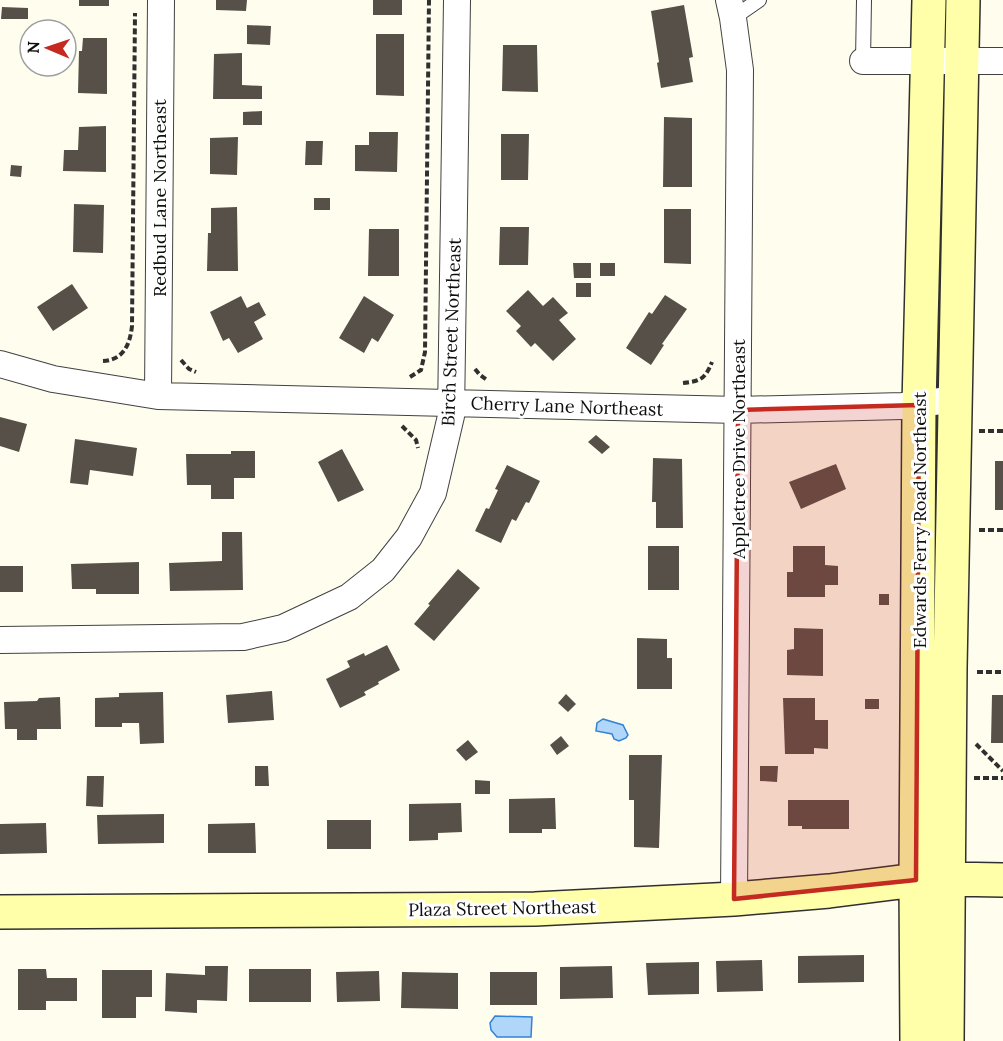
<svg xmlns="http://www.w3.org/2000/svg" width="1003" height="1041" font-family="Lora,serif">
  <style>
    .water { fill: #b0d6f9; stroke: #3482d3; stroke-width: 1.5 }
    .building { fill: #575049 }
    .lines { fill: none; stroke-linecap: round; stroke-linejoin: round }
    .service-casing { stroke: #414141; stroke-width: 16 }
    .minor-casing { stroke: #414141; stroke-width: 28 }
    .secondary-casing { stroke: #303030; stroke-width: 36 }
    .path { stroke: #303030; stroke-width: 4; stroke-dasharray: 6 3; stroke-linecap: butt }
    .service { stroke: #fff; stroke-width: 14 }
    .minor { stroke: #fff; stroke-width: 26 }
    .secondary { stroke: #ffffa9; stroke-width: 33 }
    .marked { fill: #c42a1f; fill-opacity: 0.2; stroke: #c42a1f; stroke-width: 4.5; stroke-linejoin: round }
    .labels { text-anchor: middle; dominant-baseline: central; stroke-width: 6; stroke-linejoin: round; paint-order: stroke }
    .street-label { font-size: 18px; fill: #0e0e0e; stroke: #fff }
  </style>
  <rect width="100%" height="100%" fill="#fffeee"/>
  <path class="water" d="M603 719 623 725 628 735 626 738 619 741 614 739 612 734 596 731 597 723Z
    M495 1016 532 1017 531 1037H497L491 1030 490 1023Z"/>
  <path class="building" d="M79 0H109V6H79Z
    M216 0H247L246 11 216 10Z
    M373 0H402V15H373Z
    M684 5 693 57 689 58 693 82 661 88 657 63 659 62 651 11Z
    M2 7 28 8V19H1Z
    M247 25 271 26 270 45 247 44Z
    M376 34H404V96L376 95Z
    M83 38H107V94L78 93 79 51H82Z
    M503 45H537L538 92 502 91Z
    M242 53V85L262 86V99H213L214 54Z
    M262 111V125H243V112Z
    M664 117 692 118V187H663Z
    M106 126V172L63 171 64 150H78L79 127Z
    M369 132H398L397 172 355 171V145H369Z
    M501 134H529L528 180H501Z
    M238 137 237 175 210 174V138Z
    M306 141H323L322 165H305Z
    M11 165 22 166 21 177 10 176Z
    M314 198H330V210H314Z
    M74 204 104 205 103 253 73 252Z
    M237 207 238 271H207L208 233H211V208Z
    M664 209H691V264L664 263Z
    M500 227H529L528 265H499Z
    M369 229H399V276H368Z
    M573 263H591V278H574Z
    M600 263H615V276H600Z
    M576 283H591V297H576Z
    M72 284 88 308 53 331 37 307Z
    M528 290 543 306 553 297 568 313 559 320 576 339 553 361 535 343 531 347 516 331 521 326 506 311Z
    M665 295 687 309 662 344 664 345 651 365 626 348 649 312 652 314Z
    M241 296 247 308 259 302 266 315 254 322 263 339 238 353 229 338 223 341 210 312Z
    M364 296 394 315 378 342 372 338 364 353 339 338Z
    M0 417 27 424 19 452 0 446Z
    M596 435 610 447 602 454 588 442Z
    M75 439 137 448 133 476 90 470 88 485 70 483Z
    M342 449 364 490 338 502 318 462Z
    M231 451H255V478H234V499H211V485H187L186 454H231Z
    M653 458 682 459 683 528H656V502H652Z
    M995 461H1003V510H995Z
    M836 464 846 489 801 509 789 482Z
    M507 465 540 481 529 503 526 502 516 521 512 519 501 543 475 531 486 508 489 509 498 490 495 489Z
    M222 532H242L243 590 170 591 169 563 222 561Z
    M648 546H679V590H648Z
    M793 546H825V565L838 566V585H825V597H787V572H793Z
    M139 562V594H96V589H72L71 564Z
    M0 566H23V592H0Z
    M458 569 480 588 434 641 414 624 430 605 428 604Z
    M879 594H889V605H879Z
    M794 628 823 629V676L787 675V650L794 649Z
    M637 638 667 639V658H672V689H637Z
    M387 645 400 670 378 682 379 684 364 692 366 695 340 708 326 679 350 667 347 661 364 653 365 656Z
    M272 691 274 720 228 723 226 695Z
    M163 692 164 743 140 744 139 723H122V727H95V698L119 697V693Z
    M566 694 576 704 568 712 558 703Z
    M992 695H1003V743H991Z
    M60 697 61 729H37V740H17V729H5L4 702 37 701 39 698Z
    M783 698H815V720H828V749L814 748V754H785Z
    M865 699H879V709H865Z
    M561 736 569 746 557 755 550 745Z
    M468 740 478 752 466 761 456 750Z
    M629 755H662L659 848 634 847V800H629Z
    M255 766H268L269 786H255Z
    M760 766H778L777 782 760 781Z
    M87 776H104L103 807 86 806Z
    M475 780 490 781V794H475Z
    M555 798 556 829H542V833H509V799Z
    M788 800H849V829H802V826H788Z
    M461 803 462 832 438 833V840L409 841V804Z
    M164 814V843L98 844 97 815Z
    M327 820H371V849H327Z
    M46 823 47 853 0 854V824Z
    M255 823 256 853H208V824Z
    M864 955V982L798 983V956Z
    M762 960 763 991 717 992 716 961Z
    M699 962V994L648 995 646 963Z
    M205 966H228L227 1001 197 1000V1013L165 1011 166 973 205 975Z
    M612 966 613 998 560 999V967Z
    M18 969H46L47 978H77V1001H46V1010H18Z
    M249 969H311V1002H249Z
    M102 970H152V997H136V1018H102Z
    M379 971 380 1001 337 1002 336 972Z
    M402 972 458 973V1009L401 1008Z
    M490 972H537V1005H490Z"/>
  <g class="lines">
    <g class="service-casing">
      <path id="service" d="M733 18 759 0
        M863 61 864 0"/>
    </g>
    <g class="minor-casing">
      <path id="minor" d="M729 0 733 18 740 70 734 899
        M863 61H1003
        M0 364 53 379 158 396 738 410 903 406 956 399
        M158 396 161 0
        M0 640 243 637 283 628 349 597 383 570 409 537 433 493 451 416 457 0"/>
    </g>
    <g class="secondary-casing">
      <path id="secondary" d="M0 912 535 909 734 899 829 891 916 880 948 879 1003 880
        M917 1041 916 880 919 405 929 0
        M947 1041 950 668 963 0"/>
    </g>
    <path class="path" d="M181 360 189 369 196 372
      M103 361C123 360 130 345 132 326L135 13
      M475 369 480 375 487 380
      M410 377 421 370 425 352 429 0
      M683 383C701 381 705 379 712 362
      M402 426 416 440 418 448
      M979 431H1003
      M979 530H1003
      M977 672H1003
      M976 744 1003 771
      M974 778H1003"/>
    <use href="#service" class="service"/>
    <use href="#minor" class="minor"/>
    <use href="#secondary" class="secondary"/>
  </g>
  <path class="marked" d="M919 405 916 880 734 899 738 410Z"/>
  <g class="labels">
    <g class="street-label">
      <text transform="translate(159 198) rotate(-90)">Redbud Lane Northeast</text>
      <text transform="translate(451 332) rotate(-88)">Birch Street Northeast</text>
      <text transform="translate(567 406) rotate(2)">Cherry Lane Northeast</text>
      <text transform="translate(738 449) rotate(-90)">Appletree Drive Northeast</text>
      <text transform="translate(919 520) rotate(-90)">Edwards Ferry Road Northeast</text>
      <text transform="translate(502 908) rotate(-1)">Plaza Street Northeast</text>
    </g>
  </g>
  <g transform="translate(48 48) rotate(272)"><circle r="28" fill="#ffffff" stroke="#9f9f9f" stroke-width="1.5"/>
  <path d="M0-4.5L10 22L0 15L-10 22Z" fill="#c42a1f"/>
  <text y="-9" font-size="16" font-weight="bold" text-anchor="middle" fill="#0e0e0e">N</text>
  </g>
</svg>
